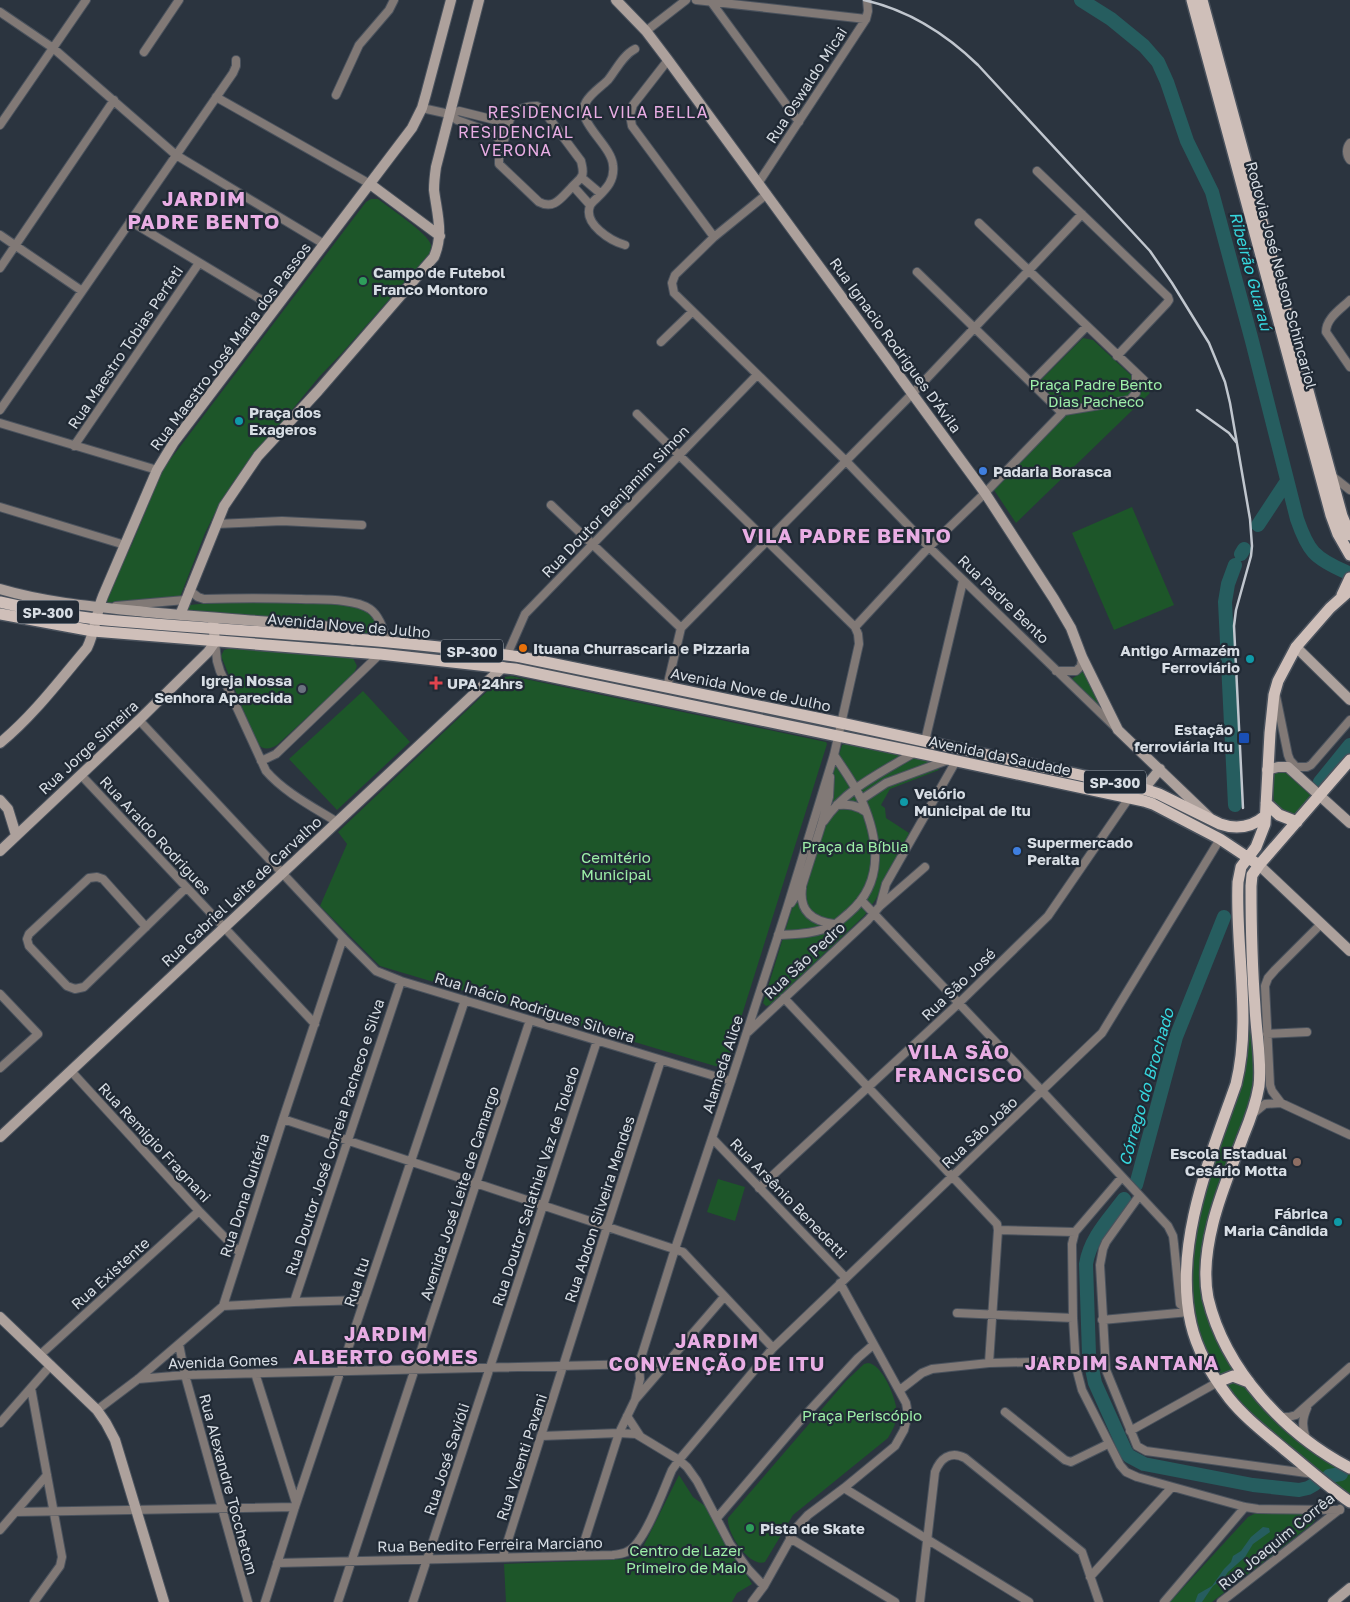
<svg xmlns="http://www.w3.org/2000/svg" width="1350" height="1602" font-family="'Golos Text',sans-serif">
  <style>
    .green { fill: #1d5629 }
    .water { fill: #265d5f }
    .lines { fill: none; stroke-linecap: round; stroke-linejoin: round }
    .river { stroke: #265d5f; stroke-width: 14 }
    .street-casing { stroke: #4a525d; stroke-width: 10 }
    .secondary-casing { stroke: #4a525d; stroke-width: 12 }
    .primary-casing { stroke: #4a525d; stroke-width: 14 }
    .street { stroke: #817976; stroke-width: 8 }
    .secondary { stroke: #ada19c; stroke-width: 10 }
    .primary { stroke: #cfbfb9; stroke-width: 11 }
    .rail { stroke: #c0c6ce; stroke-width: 2.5 }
    .leisure-dot { fill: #2e9e5b; stroke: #212a35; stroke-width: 2 }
    .culture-dot { fill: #0f9aa8; stroke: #212a35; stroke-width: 2 }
    .shop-dot { fill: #3f7fe0; stroke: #212a35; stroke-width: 2 }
    .food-dot { fill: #e8710a; stroke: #212a35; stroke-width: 2 }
    .health-dot { fill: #e0444e; stroke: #212a35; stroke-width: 2 }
    .worship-dot { fill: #6b7280; stroke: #212a35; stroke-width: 2 }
    .transit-dot { fill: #1a4fb4; stroke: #212a35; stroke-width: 2 }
    .education-dot { fill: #8d6e63; stroke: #212a35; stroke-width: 2 }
    .labels { text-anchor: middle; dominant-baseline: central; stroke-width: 4.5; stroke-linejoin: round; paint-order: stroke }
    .shield { fill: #212a35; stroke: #a0a7b0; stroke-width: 1 }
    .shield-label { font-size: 14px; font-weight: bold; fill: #d7dde4 }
    .street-label { font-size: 15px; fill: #d7dde4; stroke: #212a35 }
    .poi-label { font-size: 15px; font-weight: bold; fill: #d7dde4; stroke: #212a35; text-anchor: start }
    .park-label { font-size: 15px; fill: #9defa8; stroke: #212a35 }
    .neighbourhood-label { font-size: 16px; letter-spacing: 1px; fill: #e9ade4; stroke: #212a35 }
    .water-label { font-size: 16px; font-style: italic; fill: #36d6dd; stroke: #212a35 }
    .district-label { font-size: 20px; font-weight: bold; letter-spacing: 1px; fill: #e9ade4; stroke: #212a35 }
  </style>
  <rect width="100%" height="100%" fill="#2b343f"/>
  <path class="green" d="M371 199H378C388 207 429 234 431 245 431 247 430 251 430 253L342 353 319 377 233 482 214 515 205 533 180 597 107 603 108 593 132 544 163 469 366 202Z
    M1083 338 1093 340 1150 393 1016 523 994 490 1067 414 1041 385V380Z
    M1132 507 1174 605 1114 630 1072 533Z
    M286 600 344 604 367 610 378 623 377 633C362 637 356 629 344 622L189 612 187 610V607L190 605 208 603Z
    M232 648 348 656 353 658 357 666 355 671 351 677 277 745C270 749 263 751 257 743L221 656 224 650Z
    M1084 671 1100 707 1070 680Z
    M511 676 826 742 827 744 725 1069 380 966 320 906 347 844 338 832 499 680 505 677Z
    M363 691 410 742 337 810 289 759Z
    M848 743 934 761 939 770 890 789 881 805 885 808 886 818 909 833 876 899 864 916 770 1005 766 1006 763 1003 764 1000 842 745Z
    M1278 770C1291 772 1304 787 1311 796L1295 817C1269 804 1273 802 1274 775Z
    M1250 861 1253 865 1247 876 1245 888 1248 990 1253 1048V1081L1249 1105 1238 1131 1207 1222 1201 1257V1290L1205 1309 1224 1351 1323 1458 1339 1468 1350 1473V1497L1294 1454 1233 1397 1213 1364 1205 1349 1198 1330 1194 1306 1191 1264 1196 1223 1214 1159 1240 1087 1241 880Z
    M718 1179 745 1187 735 1221 707 1212Z
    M868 1363C883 1364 898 1402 897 1416 896 1424 892 1431 888 1438L793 1515 765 1562C749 1568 726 1532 728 1518L846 1381 864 1364Z
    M679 1475 693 1497 705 1506 752 1584 737 1593 732 1602H506L504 1564 629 1559 643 1547Z
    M1263 1512 1311 1514 1315 1516V1520L1312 1524 1212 1602H1170L1248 1517 1256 1513Z"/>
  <path class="water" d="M1263 1527 1269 1528 1270 1532 1253 1544 1245 1557 1228 1572 1224 1578 1213 1586 1202 1602H1195L1198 1594 1212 1586 1224 1569 1231 1562 1233 1556 1241 1551 1251 1537Z"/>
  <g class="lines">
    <path class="river" d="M1081 0 1111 19 1144 46 1158 62 1167 82 1187 141 1212 192 1252 341 1297 519C1308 551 1314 558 1346 572
      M1258 525 1287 481
      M1241 554 1244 549
      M1320 782 1350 745
      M1235 805 1225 602 1228 584 1235 565
      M1136 1185 1176 1037 1224 917
      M1124 1199C1109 1219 1090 1238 1086 1264L1089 1354 1095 1383 1126 1452 1129 1456 1144 1464 1253 1485 1299 1490 1308 1488 1315 1484
      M1329 1476 1341 1474"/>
    <g class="street-casing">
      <path id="street" d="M696 0 866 19
        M712 3 799 122
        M0 12 53 48 176 155 324 244
        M646 31 686 0
        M144 52 179 0
        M668 60 633 105 630 115 632 126 714 237
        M336 95 359 45 389 10 394 0
        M216 97 370 184
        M422 108 449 114 459 111 495 120 510 119C516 109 526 106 537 106L543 110 581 161C582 166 584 171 582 176 580 180 574 184 571 188 561 198 554 210 539 202L499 164V159L510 119
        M449 114 457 120 493 133 502 143
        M0 125 86 0
        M1350 143C1346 148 1346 155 1350 160
        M1037 171 1168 297 1169 300 1167 303 1117 356
        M581 177 601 194
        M759 182 866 19 868 11 867 0
        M573 186 590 205
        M767 194 714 237 675 275 672 283 674 293 846 461 929 547 1115 727
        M130 221 275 308
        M979 223 1149 385
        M0 235 82 291
        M625 245C611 241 583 224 590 206 591 203 595 200 597 198 607 188 615 180 613 165 611 144 574 121 586 102 591 93 601 87 608 80 616 70 623 55 635 49
        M0 268 114 100
        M917 272 1062 413
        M1350 300C1341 309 1326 318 1326 332L1350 367
        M661 342 692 312
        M1031 383 1087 326
        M0 410 233 73 236 66V60
        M0 423 157 470
        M74 446 199 263
        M1332 476 1350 490
        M551 505 681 628
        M0 507 125 545
        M216 524 282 521 362 525
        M189 590 198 597 204 599C236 598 269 598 301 599 321 600 353 598 370 609 380 616 384 632 388 643
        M116 606 185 600
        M855 627 929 547 985 493 1064 411 1130 400 1136 393V373
        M215 642 217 661 220 671 266 771C284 792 313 807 337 822
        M507 655 525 614 757 375
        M1056 671H1076L1081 666 1082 658
        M667 687 681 628 913 393 1082 214
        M1276 696 1288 755 1290 760 1296 767
        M139 720 343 938 376 971 401 981 731 1081
        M925 741 963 581
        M261 761 276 754 380 654
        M1288 767H1307L1311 765 1350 720
        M81 775 315 1024
        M862 799 886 783 948 760
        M837 805C849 804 856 805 866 812
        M824 821C846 788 883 772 915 752
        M802 888C799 911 812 921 834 924
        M861 900 1042 1091 1168 1226 1173 1236 1174 1244 1180 1304 1188 1310
        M791 903 802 886 821 826 829 797 830 777
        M880 906 886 884 956 761
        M146 927 103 879 97 877 89 878 29 934 27 939 29 946 67 986 75 989 84 987 186 888
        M778 935C797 934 816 934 834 925 839 922 844 917 849 913 884 883 879 840 862 801 855 785 844 770 834 755
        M0 994 38 1034 0 1068
        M784 998 997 1224 998 1230 989 1363
        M748 1032 868 920 880 906 925 867
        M1267 1034 1307 1032
        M71 1071 199 1211 240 1253
        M1281 1103 1272 1091 1270 1085 1265 986 1268 978 1275 970 1321 924
        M1254 1113 1265 1104 1281 1103 1350 1135
        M283 1119 683 1252 773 1348
        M712 1138 845 1277
        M1122 1177 1075 1232 1072 1244 1073 1318 1076 1367 1082 1390 1120 1465 1126 1472 1137 1477 1245 1507 1258 1509 1340 1510
        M759 1188 959 1003 1048 916 1129 798
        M1139 1196 1106 1242 1103 1249 1100 1265 1106 1370 1137 1446 1146 1451 1314 1474
        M998 1230 1075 1232
        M294 1302 401 981
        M223 1306 294 1302 364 1300
        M957 1313 1073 1318
        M1102 1320 1189 1312
        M179 1344 185 1375 248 1602
        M40 1355 199 1211
        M255 1373 296 1503
        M138 1379 185 1375 639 1364 669 1361
        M31 1388 62 1557 60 1566 34 1602
        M900 1390 922 1373 932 1369 989 1363 1076 1361
        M635 1400 640 1379 639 1364 675 1249 731 1081 787 908 834 755 859 644 858 634 855 627 637 414
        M97 1410 138 1379 223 1306 283 1119 343 938
        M1005 1412 1065 1460 1071 1462 1108 1444
        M627 1416 640 1436
        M1280 1417H1289L1296 1415 1350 1367
        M0 1423 51 1365
        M1130 1431 1218 1382
        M542 1436 619 1433 636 1434 679 1460 687 1467 697 1481 730 1544 748 1569 764 1586
        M1306 1438C1302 1427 1302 1419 1307 1408
        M844 1488 1029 1602
        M16 1512 295 1507
        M717 1518 799 1422 858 1358 873 1345
        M0 1530 47 1475
        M790 1538 895 1602
        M580 1555 619 1433 635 1400 724 1297
        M503 1556 607 1227 661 1060
        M277 1563 613 1555C618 1554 624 1554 628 1551 645 1543 664 1488 672 1470L679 1460 773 1348 1102 1033 1220 839
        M1090 1577 1172 1487
        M265 1602 295 1507 465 1000
        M338 1602 530 1020
        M413 1602 597 1041
        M752 1602 764 1586 797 1527 808 1515 844 1488 895 1446 904 1430 908 1414 906 1403 840 1283
        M920 1602 935 1472C940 1459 950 1450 965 1458L1082 1552 1099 1602
        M1164 1602 1245 1507
        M1221 1602 1340 1509"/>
    </g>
    <g class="secondary-casing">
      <path id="secondary" d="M616 0 646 31 668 60 985 493 1054 599 1071 628 1082 657 1118 730 1209 817
        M370 184 440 236
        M0 589C47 603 97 607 146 612 212 618 277 622 343 628L353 640
        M180 615 224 506 258 456 318 391 434 257C444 234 437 214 434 190 434 183 435 174 436 167L479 0
        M1296 647 1350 700
        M0 743C33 716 60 680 87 648 95 632 96 613 103 596L157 470 174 442 412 128 422 108 426 94 451 0
        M1267 770 1278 767H1288L1350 823
        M1139 792 1144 789 1160 769
        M0 800 8 809 16 835
        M0 851 139 720 208 652 215 642 213 621
        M1259 865 1350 951
        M0 1137 503 667
        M0 1317 97 1410 106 1423 115 1440 164 1602
        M1333 1602 1350 1588"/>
    </g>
    <g class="primary-casing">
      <path id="primary" d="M1192 0 1331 515 1338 534 1350 555
        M1202 0 1342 516 1350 535
        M1350 590 1330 608 1296 647 1278 681 1274 695 1270 733 1265 824 1256 847 1241 867 1238 882C1235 948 1252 1020 1236 1084 1210 1158 1173 1245 1191 1324 1197 1350 1213 1377 1229 1398 1245 1418 1265 1433 1285 1450 1306 1467 1327 1486 1350 1502
        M1342 595 1350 578
        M0 602 51 613 96 619C237 632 380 637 521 657L841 723 1144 789 1159 794 1220 824C1237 830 1252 827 1265 816
        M0 614 93 631 380 654 515 669 915 752 1144 801 1153 804 1220 839 1259 865
        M1350 760 1259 865 1252 875 1251 886C1251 926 1252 967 1255 1007 1256 1032 1262 1062 1259 1086 1256 1104 1250 1120 1243 1137 1233 1164 1220 1194 1213 1223 1207 1247 1203 1273 1208 1298 1225 1370 1286 1435 1350 1468
        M1266 803 1279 815 1297 822
        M1218 1382 1233 1376 1249 1382"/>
    </g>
    <use href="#street" class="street"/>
    <use href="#secondary" class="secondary"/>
    <use href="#primary" class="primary"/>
    <path class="rail" d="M864 0C909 10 945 33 978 65L1150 251 1172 283 1209 343 1225 382 1230 403 1250 519 1252 546 1251 556 1236 610 1234 626 1243 808
      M1197 410 1229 433 1236 442"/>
  </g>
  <g class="leisure-dot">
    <circle cx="363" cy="281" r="5"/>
    <circle cx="750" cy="1528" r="5"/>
  </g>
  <g class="culture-dot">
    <circle cx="239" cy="421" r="5"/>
    <circle cx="1250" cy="659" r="5"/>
    <circle cx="904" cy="802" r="5"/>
    <circle cx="1338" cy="1222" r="5"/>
  </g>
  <g class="shop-dot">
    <circle cx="983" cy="471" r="5"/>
    <circle cx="1017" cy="851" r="5"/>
  </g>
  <circle class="food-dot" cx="523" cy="648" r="5"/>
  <path class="health-dot" d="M433.5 675.5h5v5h5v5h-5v5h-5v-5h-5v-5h5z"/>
  <circle class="worship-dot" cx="302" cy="689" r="5"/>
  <rect class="transit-dot" x="1238" y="732" width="12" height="12" rx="2.5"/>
  <circle class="education-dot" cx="1297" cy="1162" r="5"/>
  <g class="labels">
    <g class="shield">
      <rect x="17" y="600.5" width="62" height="23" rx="4"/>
      <rect x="441" y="639.5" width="62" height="23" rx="4"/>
      <rect x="1084" y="770.5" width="62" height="23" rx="4"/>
    </g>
    <g class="shield-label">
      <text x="48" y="612">SP-300</text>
      <text x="472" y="651">SP-300</text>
      <text x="1115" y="782">SP-300</text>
    </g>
    <g class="street-label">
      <text transform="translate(806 85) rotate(-57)">Rua Oswaldo Micai</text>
      <text transform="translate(1282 275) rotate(75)">Rodovia José Nelson Schincariol</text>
      <text transform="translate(896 345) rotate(54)">Rua Ignacio Rodrigues D'Ávila</text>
      <text transform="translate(230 346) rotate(-53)">Rua Maestro José Maria dos Passos</text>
      <text transform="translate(125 347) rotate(-56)">Rua Maestro Tobias Perfeti</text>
      <text transform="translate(615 501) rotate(-46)">Rua Doutor Benjamim Simon</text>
      <text transform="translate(1004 599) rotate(44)">Rua Padre Bento</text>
      <text transform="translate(349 625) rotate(5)">Avenida Nove de Julho</text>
      <text transform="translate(751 689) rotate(12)">Avenida Nove de Julho</text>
      <text transform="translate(88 747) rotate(-43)">Rua Jorge Simeira</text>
      <text transform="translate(1000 755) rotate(12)">Avenida da Saudade</text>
      <text transform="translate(156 835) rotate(47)">Rua Araldo Rodrigues</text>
      <text transform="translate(241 891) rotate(-43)">Rua Gabriel Leite de Carvalho</text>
      <text transform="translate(804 960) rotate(-43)">Rua São Pedro</text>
      <text transform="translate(958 984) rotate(-44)">Rua São José</text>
      <text transform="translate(535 1007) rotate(17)">Rua Inácio Rodrigues Silveira</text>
      <text transform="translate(722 1064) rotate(-72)">Alameda Alice</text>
      <text transform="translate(979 1132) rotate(-43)">Rua São João</text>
      <text transform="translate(334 1137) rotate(-72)">Rua Doutor José Correia Pacheco e Silva</text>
      <text transform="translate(155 1142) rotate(47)">Rua Remigio Fragnani</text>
      <text transform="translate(535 1186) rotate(-72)">Rua Doutor Salathiel Vaz de Toledo</text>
      <text transform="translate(459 1193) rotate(-72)">Avenida José Leite de Camargo</text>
      <text transform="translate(244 1195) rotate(-72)">Rua Dona Quitéria</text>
      <text transform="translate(789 1198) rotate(46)">Rua Arsênio Benedetti</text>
      <text transform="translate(599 1209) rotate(-72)">Rua Abdon Silveira Mendes</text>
      <text transform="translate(110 1273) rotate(-42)">Rua Existente</text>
      <text transform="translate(356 1282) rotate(-72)">Rua Itu</text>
      <text transform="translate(223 1361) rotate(-2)">Avenida Gomes</text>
      <text transform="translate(521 1457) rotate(-72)">Rua Vicenti Pavani</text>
      <text transform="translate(446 1459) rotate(-72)">Rua José Savióli</text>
      <text transform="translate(229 1484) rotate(75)">Rua Alexandre Tocchetom</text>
      <text transform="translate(1276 1541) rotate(-39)">Rua Joaquim Corrêa</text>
      <text transform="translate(490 1544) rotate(-1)">Rua Benedito Ferreira Marciano</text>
    </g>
    <g class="poi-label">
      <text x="373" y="272">Campo de Futebol<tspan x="373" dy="17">Franco Montoro</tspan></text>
      <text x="249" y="412">Praça dos<tspan x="249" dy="17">Exageros</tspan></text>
      <text x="993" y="471">Padaria Borasca</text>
      <text x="533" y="648">Ituana Churrascaria e Pizzaria</text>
      <text x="1240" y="650" text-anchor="end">Antigo Armazém<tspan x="1240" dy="17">Ferroviário</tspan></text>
      <text x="292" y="680" text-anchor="end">Igreja Nossa<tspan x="292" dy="17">Senhora Aparecida</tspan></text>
      <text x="447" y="683">UPA 24hrs</text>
      <text x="1233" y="729" text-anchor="end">Estação<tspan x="1233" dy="17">ferroviária Itu</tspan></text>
      <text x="914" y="793">Velório<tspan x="914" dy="17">Municipal de Itu</tspan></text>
      <text x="1027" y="842">Supermercado<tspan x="1027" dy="17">Peralta</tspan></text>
      <text x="1287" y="1153" text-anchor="end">Escola Estadual<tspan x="1287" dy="17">Cesário Motta</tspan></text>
      <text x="1328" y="1213" text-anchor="end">Fábrica<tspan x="1328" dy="17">Maria Cândida</tspan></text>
      <text x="760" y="1528">Pista de Skate</text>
    </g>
    <g class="park-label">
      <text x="1096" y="384">Praça Padre Bento<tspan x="1096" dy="17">Dias Pacheco</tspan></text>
      <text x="855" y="846">Praça da Bíblia</text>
      <text x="616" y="857">Cemitério<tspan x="616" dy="17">Municipal</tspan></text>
      <text x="862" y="1415">Praça Periscópio</text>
      <text x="686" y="1550">Centro de Lazer<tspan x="686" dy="17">Primeiro de Maio</tspan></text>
    </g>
    <g class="neighbourhood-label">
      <text x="598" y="112">RESIDENCIAL VILA BELLA</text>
      <text x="516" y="132">RESIDENCIAL<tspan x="516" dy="18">VERONA</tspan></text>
    </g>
    <g class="water-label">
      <text transform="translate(1251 271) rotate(75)">Ribeirão Guaraú</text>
      <text transform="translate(1146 1087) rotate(-74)">Córrego do Brochado</text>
    </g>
    <g class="district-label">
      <text x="204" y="198">JARDIM<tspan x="204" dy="23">PADRE BENTO</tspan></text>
      <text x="847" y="535">VILA PADRE BENTO</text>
      <text x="959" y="1051">VILA SÃO<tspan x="959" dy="23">FRANCISCO</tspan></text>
      <text x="386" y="1333">JARDIM<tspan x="386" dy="23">ALBERTO GOMES</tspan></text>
      <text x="717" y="1340">JARDIM<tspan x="717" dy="23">CONVENÇÃO DE ITU</tspan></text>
      <text x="1122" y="1362">JARDIM SANTANA</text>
    </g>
  </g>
</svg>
